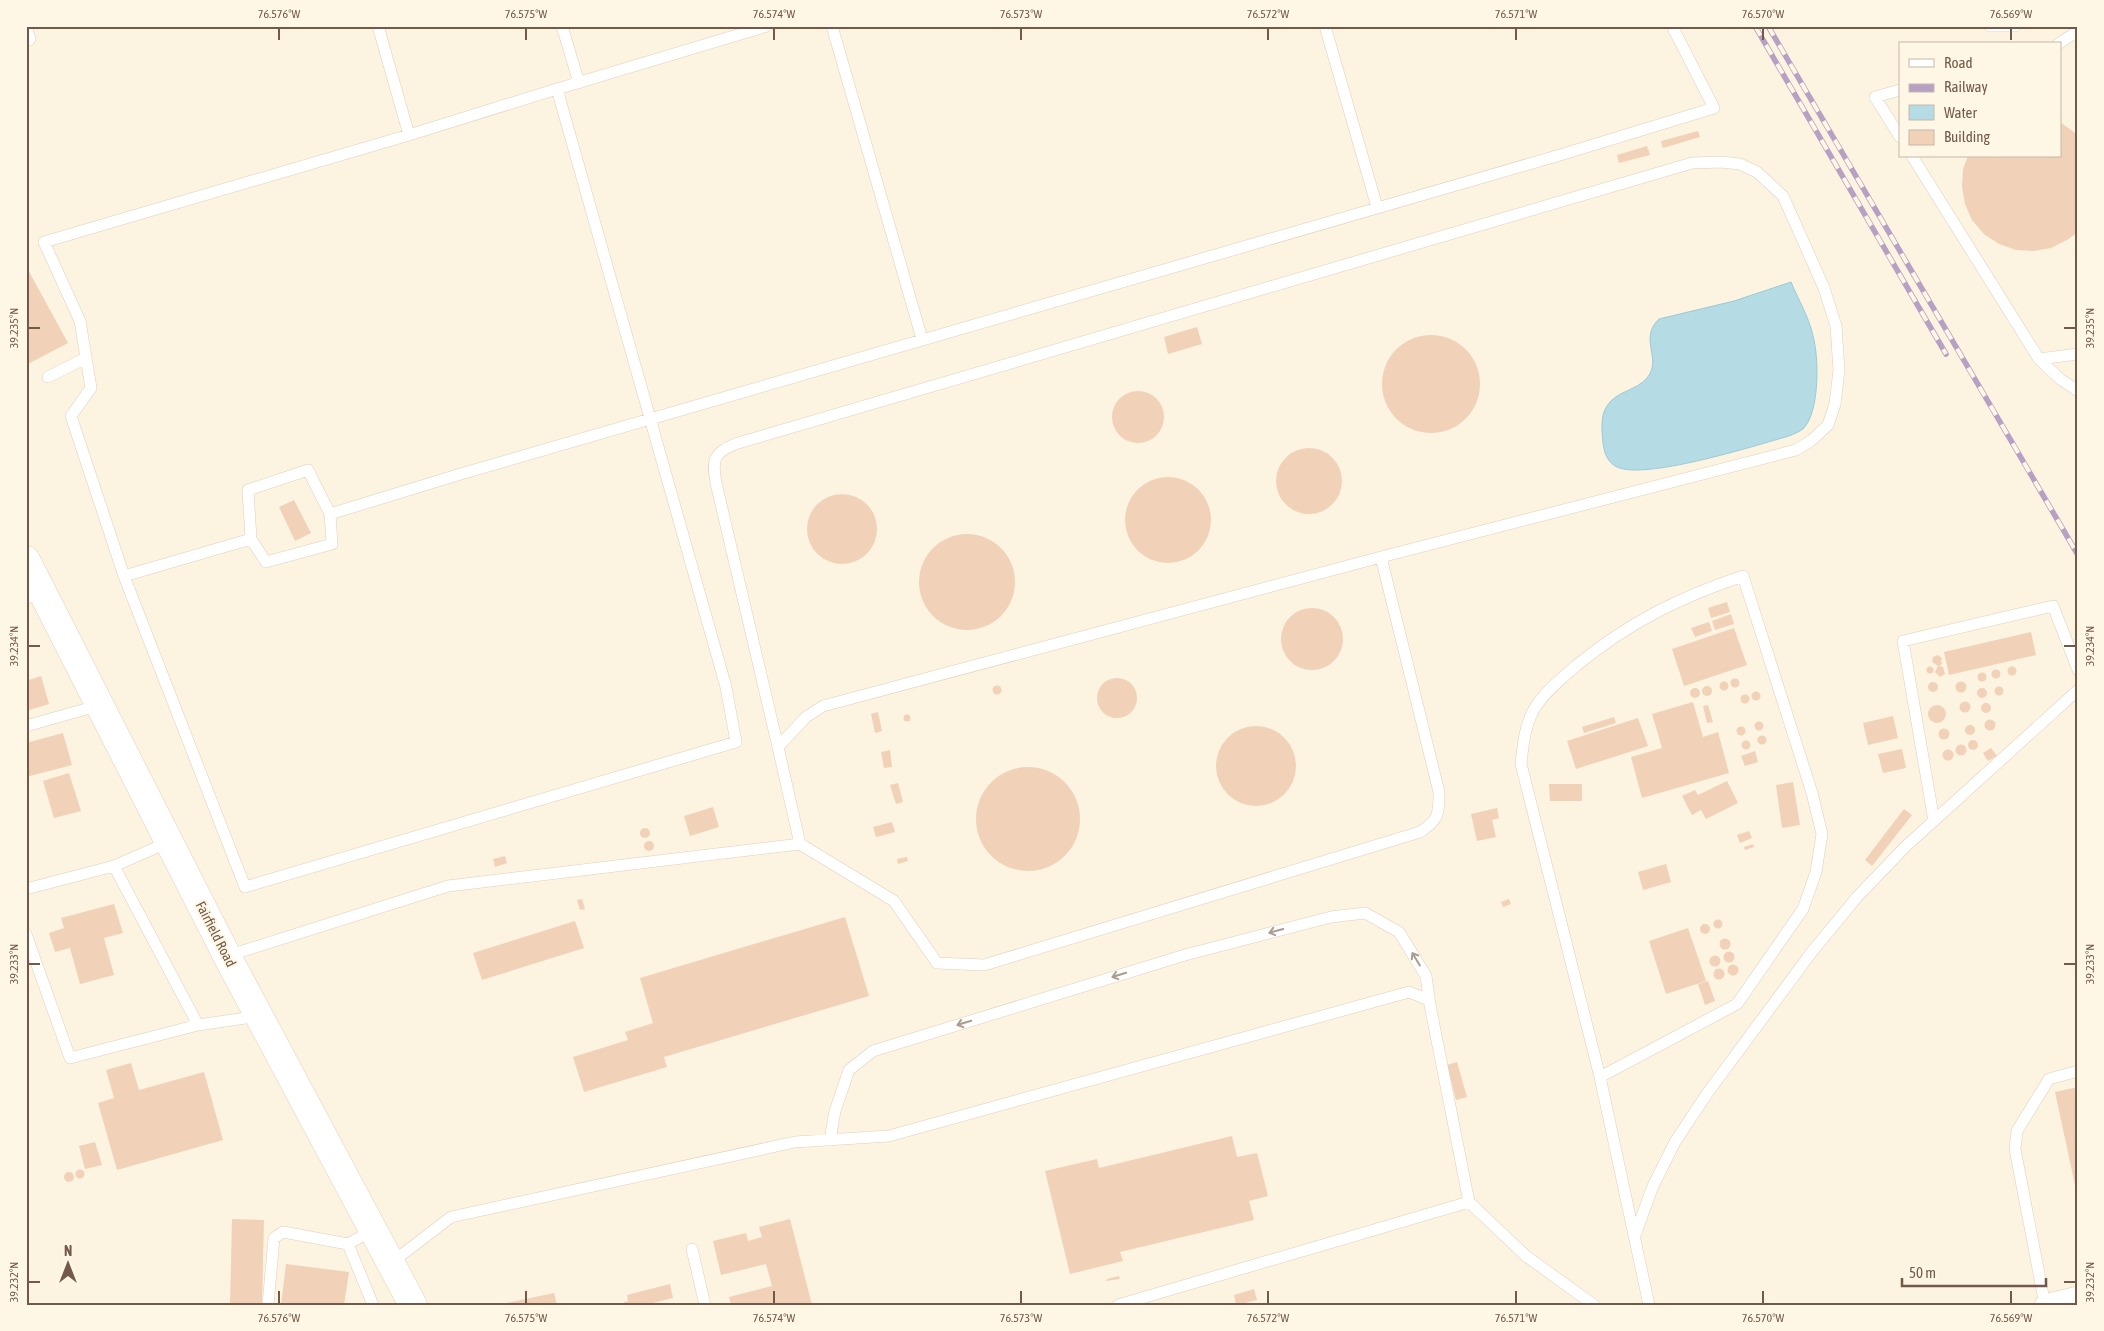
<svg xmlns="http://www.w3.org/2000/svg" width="2104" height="1331" font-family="'Asap Condensed',sans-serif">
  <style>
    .water { fill: #b5dbe5; stroke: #9bcad7 }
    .building { fill: #f1d2b8 }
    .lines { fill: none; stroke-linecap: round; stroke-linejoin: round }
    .lane-casing { stroke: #e0cfbc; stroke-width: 12 }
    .street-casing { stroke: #e0cfbc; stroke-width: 22 }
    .secondary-casing { stroke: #e5d1ba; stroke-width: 29 }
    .lane { stroke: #fff; stroke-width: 11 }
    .street { stroke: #fff; stroke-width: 21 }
    .secondary { stroke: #fff; stroke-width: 28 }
    .rail-casing { stroke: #b6a0c4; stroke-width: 5.5 }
    .rail { stroke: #fff7e6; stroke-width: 4; stroke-dasharray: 11; stroke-linecap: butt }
    .oneway { stroke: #ab9c91 }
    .ticks { fill: none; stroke: #735a48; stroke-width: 2 }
    .labels { text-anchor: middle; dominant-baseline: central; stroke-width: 4; stroke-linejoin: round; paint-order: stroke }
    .street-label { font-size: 14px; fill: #735a48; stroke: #fff7e6 }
    .neatline { fill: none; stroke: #735a48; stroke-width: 2 }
    .ticks-label { font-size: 12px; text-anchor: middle; fill: #735a48 }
  </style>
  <rect width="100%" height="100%" fill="#fcf3e0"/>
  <path class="water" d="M1791 282C1798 299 1809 317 1813 336 1819 357 1820 412 1803 429 1799 432 1794 434 1789 436 1757 445 1641 482 1615 466 1607 461 1604 452 1603 443 1602 432 1600 416 1607 406 1616 391 1636 391 1647 378 1663 359 1638 339 1659 319L1734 301Z"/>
  <path class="building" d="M2060 122 2078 135V232L2067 240 2051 248 2034 251 2016 250 1999 244 1984 234 1972 220 1965 204 1962 187 1963 169 1968 156H2060Z
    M1698 131 1700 137 1663 148 1661 141Z
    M1647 146 1650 155 1619 163 1617 155Z
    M26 266 68 343 26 365Z
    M1197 327 1202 344 1168 354 1164 337Z
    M1382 384a49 49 0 1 1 98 0a49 49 0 1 1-98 0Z
    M1112 417a26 26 0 1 1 52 0a26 26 0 1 1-52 0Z
    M1276 481a33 33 0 1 1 66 0a33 33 0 1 1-66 0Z
    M1125 520a43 43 0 1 1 86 0a43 43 0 1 1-86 0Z
    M807 529a35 35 0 1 1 70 0a35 35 0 1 1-70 0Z
    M294 500 311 533 295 541 279 507Z
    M919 582a48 48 0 1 1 96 0a48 48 0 1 1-96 0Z
    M1727 602 1730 612 1711 618 1708 608Z
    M1281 639a31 31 0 1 1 62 0a31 31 0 1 1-62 0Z
    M1731 614 1734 624 1715 630 1712 621Z
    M1709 622 1712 631 1695 637 1691 628Z
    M1734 628 1747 665 1684 686 1672 649Z
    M2031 632 2036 655 1949 675 1944 652Z
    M1938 655 1943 659H1941L1942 664 1939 666 1943 667 1945 674 1940 677 1935 672 1938 666 1932 662 1933 657Z
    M2007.5 671a4.5 4.5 0 1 1 9 0a4.5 4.5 0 1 1-9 0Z
    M1926.5 670a3.5 3.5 0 1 1 7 0a3.5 3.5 0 1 1-7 0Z
    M1991.5 674a4.5 4.5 0 1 1 9 0a4.5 4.5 0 1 1-9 0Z
    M1977.5 677a4.5 4.5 0 1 1 9 0a4.5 4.5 0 1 1-9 0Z
    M41 676 49 704 26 711V681Z
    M1097 698a20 20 0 1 1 40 0a20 20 0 1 1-40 0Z
    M1730.5 683a4.5 4.5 0 1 1 9 0a4.5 4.5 0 1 1-9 0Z
    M1955.5 687a5.5 5.5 0 1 1 11 0a5.5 5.5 0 1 1-11 0Z
    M1719.5 686a4.5 4.5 0 1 1 9 0a4.5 4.5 0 1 1-9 0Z
    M1928 687a5 5 0 1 1 10 0a5 5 0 1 1-10 0Z
    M992.5 690a4.5 4.5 0 1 1 9 0a4.5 4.5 0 1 1-9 0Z
    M1702 691a5 5 0 1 1 10 0a5 5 0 1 1-10 0Z
    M1994.5 691a4.5 4.5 0 1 1 9 0a4.5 4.5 0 1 1-9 0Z
    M1977 693a5 5 0 1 1 10 0a5 5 0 1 1-10 0Z
    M1690 693a5 5 0 1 1 10 0a5 5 0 1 1-10 0Z
    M1751.5 696a4.5 4.5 0 1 1 9 0a4.5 4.5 0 1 1-9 0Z
    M1740.5 699a4.5 4.5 0 1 1 9 0a4.5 4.5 0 1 1-9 0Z
    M1959.5 707a5.5 5.5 0 1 1 11 0a5.5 5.5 0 1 1-11 0Z
    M1693 702 1703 737 1718 732 1729 773 1642 798 1631 757 1662 748 1652 714Z
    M1981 708a5 5 0 1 1 10 0a5 5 0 1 1-10 0Z
    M1928 714a9 9 0 1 1 18 0a9 9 0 1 1-18 0Z
    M1708 705 1713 722 1707 723 1703 706Z
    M878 712 882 731 875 733 871 714Z
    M903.5 718a3.5 3.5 0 1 1 7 0a3.5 3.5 0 1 1-7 0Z
    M1893 716 1898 738 1868 745 1863 723Z
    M1614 717 1616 723 1584 733 1582 727Z
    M1638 718 1648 746 1576 769 1567 741Z
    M1984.5 725a5.5 5.5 0 1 1 11 0a5.5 5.5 0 1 1-11 0Z
    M1754.5 726a4.5 4.5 0 1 1 9 0a4.5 4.5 0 1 1-9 0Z
    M1965 730a5 5 0 1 1 10 0a5 5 0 1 1-10 0Z
    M1216 766a40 40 0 1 1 80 0a40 40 0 1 1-80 0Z
    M1736.5 731a4.5 4.5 0 1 1 9 0a4.5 4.5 0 1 1-9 0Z
    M1938.5 734a5.5 5.5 0 1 1 11 0a5.5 5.5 0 1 1-11 0Z
    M63 733 72 765 26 777V743Z
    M1757.5 740a4.5 4.5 0 1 1 9 0a4.5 4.5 0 1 1-9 0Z
    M1968 745a5 5 0 1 1 10 0a5 5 0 1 1-10 0Z
    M1741.5 745a4.5 4.5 0 1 1 9 0a4.5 4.5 0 1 1-9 0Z
    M1955.5 750a5.5 5.5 0 1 1 11 0a5.5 5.5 0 1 1-11 0Z
    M1991 748 1997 756 1988 761 1983 753Z
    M1902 749 1906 768 1883 773 1878 754Z
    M1942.5 755a5.5 5.5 0 1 1 11 0a5.5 5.5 0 1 1-11 0Z
    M890 750 892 767 884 768 881 752Z
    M1755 751 1758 762 1745 766 1741 756Z
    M976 819a52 52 0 1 1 104 0a52 52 0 1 1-104 0Z
    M69 773 81 811 54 818 43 781Z
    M1727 781 1738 803 1706 819 1701 810 1692 815 1682 796 1695 790 1698 795Z
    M1793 782 1800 825 1782 828 1776 785Z
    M898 783 903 802 896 804 890 785Z
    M1549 784H1582V801H1550Z
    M713 807 719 827 690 836 684 816Z
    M1497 808 1499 818 1492 820 1496 837 1477 841 1471 814Z
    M1904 809 1912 815 1872 866 1865 860Z
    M892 822 895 832 876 837 873 827Z
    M640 833a5 5 0 1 1 10 0a5 5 0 1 1-10 0Z
    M1749 831 1752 838 1740 843 1737 835Z
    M644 846a5 5 0 1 1 10 0a5 5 0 1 1-10 0Z
    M1753 844 1754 847 1745 850 1744 847Z
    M505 856 507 863 495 867 493 859Z
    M907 857 908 861 898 864 897 859Z
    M1666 864 1671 882 1643 890 1638 872Z
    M582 899 585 909 580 910 577 900Z
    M1509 899 1511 904 1503 907 1501 902Z
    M114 904 123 933 104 938 114 975 80 984 70 948 55 952 49 933 64 928 61 918Z
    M845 917 869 996 664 1057 667 1067 584 1092 573 1057 628 1040 625 1032 653 1023 640 978Z
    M1713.5 924a4.5 4.5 0 1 1 9 0a4.5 4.5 0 1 1-9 0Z
    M575 921 584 948 482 980 473 953Z
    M1700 929a5 5 0 1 1 10 0a5 5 0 1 1-10 0Z
    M1688 928 1706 981 1666 994 1649 941Z
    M1719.5 944a5.5 5.5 0 1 1 11 0a5.5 5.5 0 1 1-11 0Z
    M1723.5 957a5.5 5.5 0 1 1 11 0a5.5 5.5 0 1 1-11 0Z
    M1709.5 961a5.5 5.5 0 1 1 11 0a5.5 5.5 0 1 1-11 0Z
    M1727.5 970a5.5 5.5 0 1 1 11 0a5.5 5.5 0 1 1-11 0Z
    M1713.5 974a5.5 5.5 0 1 1 11 0a5.5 5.5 0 1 1-11 0Z
    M1708 981 1715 1001 1705 1005 1698 984Z
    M1457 1062 1467 1097 1456 1100 1447 1065Z
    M131 1063 139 1090 204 1072 223 1140 117 1170 98 1103 114 1098 106 1070Z
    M2078 1087V1190H2076L2055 1092Z
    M1232 1136 1237 1157 1257 1153 1268 1196 1249 1201 1254 1220 1120 1252 1123 1261 1070 1274 1045 1171 1097 1159 1099 1168Z
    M95 1142 102 1165 85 1169 79 1146Z
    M75.5 1174a4.5 4.5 0 1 1 9 0a4.5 4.5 0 1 1-9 0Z
    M64 1177a5 5 0 1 1 10 0a5 5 0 1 1-10 0Z
    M232 1219 264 1220 262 1305H230Z
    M790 1219 812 1305H731L729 1297 772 1286 766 1264 721 1275 713 1241 746 1233 748 1241 762 1237 759 1227Z
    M286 1264 349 1272 344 1305H281Z
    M1119 1276 1120 1279 1106 1281 1107 1279Z
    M670 1284 673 1298 645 1305H625L624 1302 628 1301 627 1295Z
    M1254 1289 1257 1300 1236 1305 1234 1295Z
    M554 1293 557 1305H502V1304Z"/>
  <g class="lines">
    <g class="lane-casing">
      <path id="lane" d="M378 26 409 135
        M562 26 579 83
        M767 26 557 89 409 135 44 242 80 321 91 388 71 416 124 576 251 539 248 490 308 470 330 514 464 473 1560 155 1714 108 1672 26
        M832 26 922 339
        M1325 26 1377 207
        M1990 26H2015
        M26 27 30 39 26 42
        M2058 44 2078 31
        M1900 90 1875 97 1900 137
        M1912 156 2039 359 2060 379 2078 391
        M2039 359 2078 354
        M48 377 86 358
        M251 539 266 562 332 544 330 514
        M124 576 245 887 736 742 726 687 557 89
        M26 599 41 590
        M26 726 100 705
        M1934 821 1903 641 2053 606 2078 670
        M800 844 894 901 937 963 984 965 1420 832C1439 820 1439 814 1439 792L1381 557
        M114 866 169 842
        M26 889 114 866 198 1025
        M26 934 70 1058 198 1025 259 1016
        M227 956 448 886 800 844 778 747 806 717 823 706 1381 557 1796 450 1812 440 1828 425 1835 404 1839 370 1836 326 1824 288 1783 196 1757 172 1740 164 1721 162 1692 163 735 444C713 453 712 460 716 483L778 747
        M1600 1077 1737 1004 1803 909 1816 872 1822 834 1812 793 1743 576C1678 598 1630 622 1577 665 1563 677 1547 690 1536 706 1525 723 1523 744 1521 764L1600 1077 1649 1305
        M830 1140 835 1111 849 1070 873 1051 1185 955 1331 917 1365 913 1399 932 1426 976 1430 1005
        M1469 1202 1526 1256 1594 1305
        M1635 1235 1653 1186 1675 1142 1706 1095 1811 953 1857 897 1905 847 2078 690
        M348 1244 373 1305
        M692 1249 705 1305
        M391 1263 451 1217 795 1142 889 1136 1409 992 1429 1000 1469 1202 1118 1305
        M268 1305 274 1238 283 1232 348 1244 373 1230
        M2045 1305 2015 1149 2017 1131 2049 1079 2078 1071"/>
    </g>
    <g class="street-casing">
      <path id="street" d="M2045 1305 2078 1297"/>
    </g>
    <g class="secondary-casing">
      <path id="secondary" d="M26 560 227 956 413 1305"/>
    </g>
    <use href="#lane" class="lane"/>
    <use href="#street" class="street"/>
    <use href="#secondary" class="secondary"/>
    <g class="rail-casing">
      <path id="rail" d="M1755 26 1946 354
        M1768 26 2078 555"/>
    </g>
    <use href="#rail" class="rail"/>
  </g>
  <defs><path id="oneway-shaft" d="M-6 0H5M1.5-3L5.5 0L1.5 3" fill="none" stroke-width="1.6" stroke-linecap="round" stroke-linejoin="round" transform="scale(1.25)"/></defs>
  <g class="oneway">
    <use href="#oneway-shaft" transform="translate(1276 931) rotate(165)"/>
    <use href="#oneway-shaft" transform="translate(1416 959) rotate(-121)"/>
    <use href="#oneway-shaft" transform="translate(1119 975) rotate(163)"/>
    <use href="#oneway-shaft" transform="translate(964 1023) rotate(163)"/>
  </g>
  <path class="ticks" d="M279 28V40M526 28V40M774 28V40M1021 28V40M1268 28V40M1516 28V40M1763 28V40M2011 28V40M28 328H40M2064 328H2076M28 646H40M2064 646H2076M28 964H40M2064 964H2076M28 1282H40M2064 1282H2076M279 1291V1304M526 1291V1304M774 1291V1304M1021 1291V1304M1268 1291V1304M1516 1291V1304M1763 1291V1304M2011 1291V1304"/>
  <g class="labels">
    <g class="street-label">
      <text transform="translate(216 934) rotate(63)">Fairfield Road</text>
    </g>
  </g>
  <rect width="2104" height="1331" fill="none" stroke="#fff7e6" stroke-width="55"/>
  <rect x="1899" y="42" width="162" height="115" fill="#fff7e6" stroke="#c7b8a7"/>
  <rect x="1909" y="59" width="25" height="8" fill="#ffffff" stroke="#c7b8a7"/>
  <text x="1944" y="68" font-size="15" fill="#735a48">Road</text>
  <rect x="1909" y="84" width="25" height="8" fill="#b6a0c4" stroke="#c7b8a7"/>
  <text x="1944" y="92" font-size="15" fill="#735a48">Railway</text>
  <rect x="1909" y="105" width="25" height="15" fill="#b5dbe5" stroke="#c7b8a7"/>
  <text x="1944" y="118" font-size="15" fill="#735a48">Water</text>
  <rect x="1909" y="130" width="25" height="15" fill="#f1d2b8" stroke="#c7b8a7"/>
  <text x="1944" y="142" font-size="15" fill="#735a48">Building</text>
  <g transform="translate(68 1264)" stroke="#fff7e6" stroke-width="4" paint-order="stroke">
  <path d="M0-4L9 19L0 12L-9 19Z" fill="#735a48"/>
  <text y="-8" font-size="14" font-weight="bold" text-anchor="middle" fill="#735a48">N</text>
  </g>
  <path d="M1902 1278v8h144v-8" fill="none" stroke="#735a48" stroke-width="2.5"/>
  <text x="1909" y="1278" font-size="15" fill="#735a48" stroke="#fff7e6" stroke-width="4" paint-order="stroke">50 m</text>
  <rect x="28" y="28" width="2048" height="1276" class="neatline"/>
  <g class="ticks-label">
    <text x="279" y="18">76.576°W</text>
    <text x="526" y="18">76.575°W</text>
    <text x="774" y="18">76.574°W</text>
    <text x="1021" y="18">76.573°W</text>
    <text x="1268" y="18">76.572°W</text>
    <text x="1516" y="18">76.571°W</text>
    <text x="1763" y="18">76.570°W</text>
    <text x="2011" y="18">76.569°W</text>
    <text transform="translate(14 328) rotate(-90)" y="4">39.235°N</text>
    <text transform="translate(2090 328) rotate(-90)" y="4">39.235°N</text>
    <text transform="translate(14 646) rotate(-90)" y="4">39.234°N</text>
    <text transform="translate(2090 646) rotate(-90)" y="4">39.234°N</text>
    <text transform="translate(14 964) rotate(-90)" y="4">39.233°N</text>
    <text transform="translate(2090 964) rotate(-90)" y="4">39.233°N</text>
    <text transform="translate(14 1282) rotate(-90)" y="4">39.232°N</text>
    <text transform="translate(2090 1282) rotate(-90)" y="4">39.232°N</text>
    <text x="279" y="1322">76.576°W</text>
    <text x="526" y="1322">76.575°W</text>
    <text x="774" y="1322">76.574°W</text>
    <text x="1021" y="1322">76.573°W</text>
    <text x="1268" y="1322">76.572°W</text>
    <text x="1516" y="1322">76.571°W</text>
    <text x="1763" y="1322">76.570°W</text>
    <text x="2011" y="1322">76.569°W</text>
  </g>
</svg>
